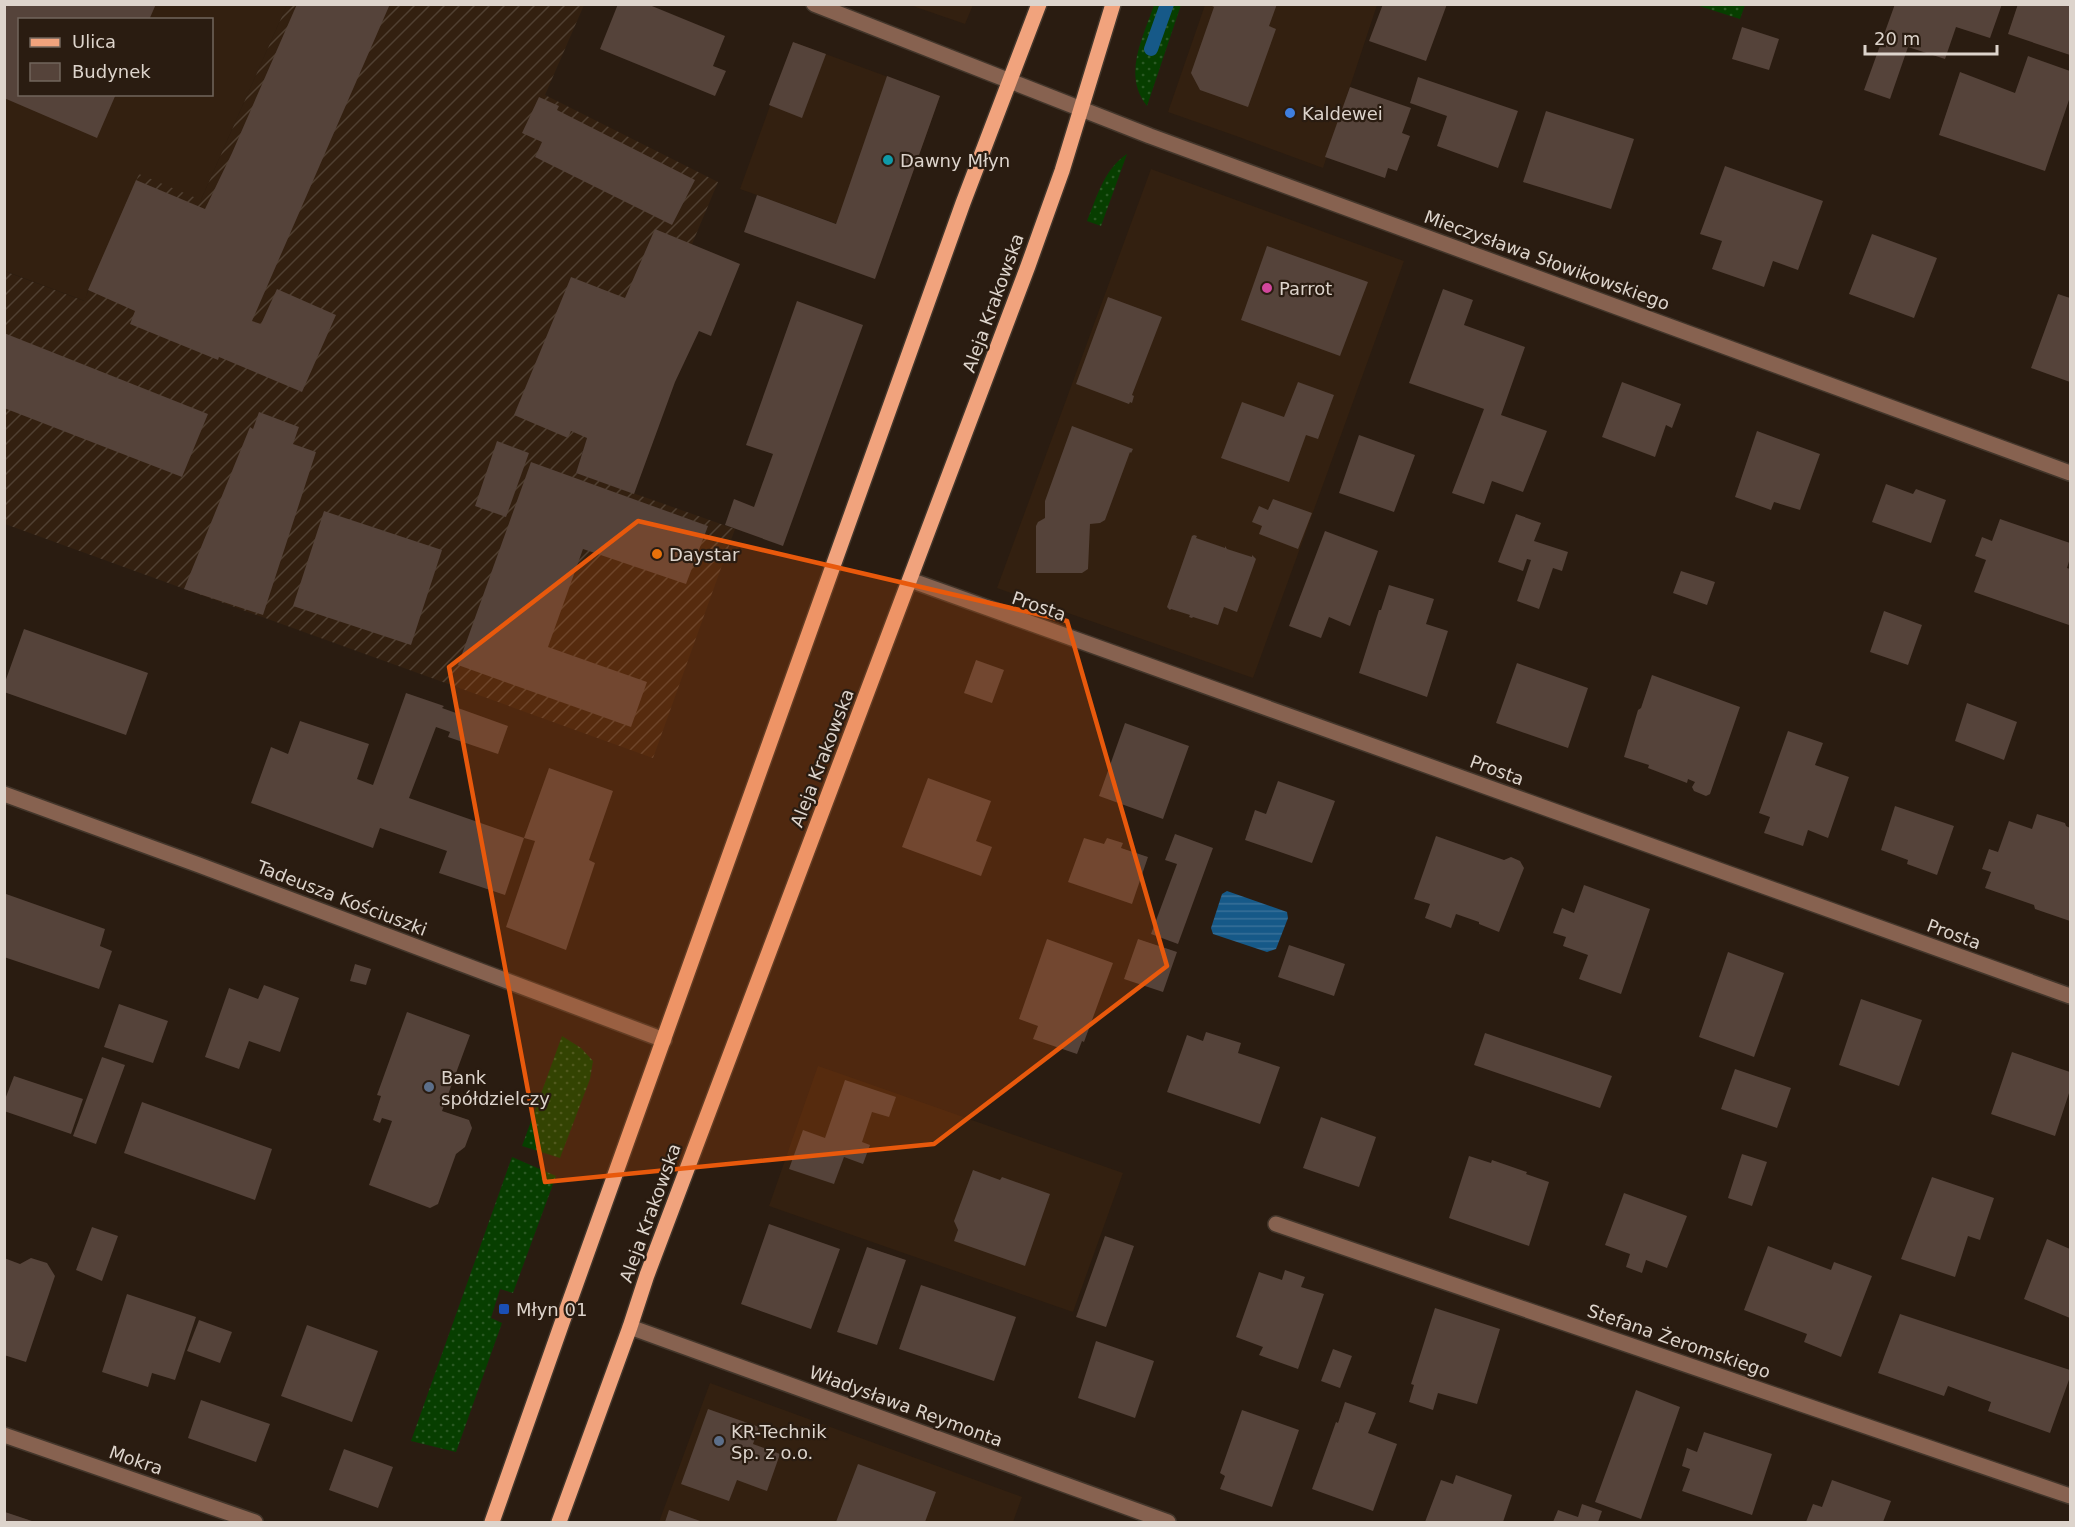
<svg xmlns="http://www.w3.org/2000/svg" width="2075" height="1527" font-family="'DejaVu Sans',sans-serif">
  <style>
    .built { fill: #332010; fill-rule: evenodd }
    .industrial { fill: url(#industrial-furrows) }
    .grass { fill: url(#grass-dots) }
    .water { fill: url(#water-rules) }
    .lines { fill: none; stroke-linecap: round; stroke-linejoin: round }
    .stream { stroke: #165988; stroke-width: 14 }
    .building { fill: #55433a }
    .minor-casing { stroke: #43362b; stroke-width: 18 }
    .major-casing { stroke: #43362b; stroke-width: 18 }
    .minor { stroke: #876250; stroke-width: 15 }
    .major { stroke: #f1a37d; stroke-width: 15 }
    .marked { fill: #e8590c; fill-opacity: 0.2; stroke: #e8590c; stroke-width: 4.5; stroke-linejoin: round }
    .shop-dot { fill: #3f7fe0; stroke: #2a1c11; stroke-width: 2 }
    .culture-dot { fill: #0f9aa8; stroke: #2a1c11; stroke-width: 2 }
    .hotel-dot { fill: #d1479c; stroke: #2a1c11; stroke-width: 2 }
    .food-dot { fill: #e8710a; stroke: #2a1c11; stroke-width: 2 }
    .service-dot { fill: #5c6f8a; stroke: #2a1c11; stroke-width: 2 }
    .transit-dot { fill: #1a4fb4; stroke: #2a1c11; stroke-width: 2 }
    .labels { text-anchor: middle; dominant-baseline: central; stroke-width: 4.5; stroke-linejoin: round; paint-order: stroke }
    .poi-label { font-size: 18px; fill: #ddd4cc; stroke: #2a1c11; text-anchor: start }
    .street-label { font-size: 18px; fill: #ddd4cc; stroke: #2a1c11 }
  </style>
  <defs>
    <pattern id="industrial-furrows" width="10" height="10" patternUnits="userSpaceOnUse" patternTransform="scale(1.5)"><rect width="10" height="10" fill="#332010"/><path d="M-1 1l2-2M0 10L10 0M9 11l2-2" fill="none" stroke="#504032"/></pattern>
    <pattern id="grass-dots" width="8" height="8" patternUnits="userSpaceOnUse" patternTransform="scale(1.5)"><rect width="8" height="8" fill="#073e00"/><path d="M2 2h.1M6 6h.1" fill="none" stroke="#2b5924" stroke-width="1.8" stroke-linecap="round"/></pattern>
    <pattern id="water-rules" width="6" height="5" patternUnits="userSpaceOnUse" patternTransform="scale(1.5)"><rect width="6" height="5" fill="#165988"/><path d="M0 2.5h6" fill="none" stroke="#377098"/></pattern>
  </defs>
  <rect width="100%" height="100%" fill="#2a1c11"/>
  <path class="built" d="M4 5H287L201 200 88 290 85 301 5 271ZM20 20H212V94H20Z
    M910 5 973 4V5L965 24Z
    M1205 5H1377L1323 168 1239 137 1168 112Z
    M793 42 940 96 888 242 740 189Z
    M1151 169 1404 261 1253 678 997 588Z
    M818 1066 1123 1173 1073 1312 769 1206Z
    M710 1383 1022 1497 1013 1522H659Z"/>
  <path class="industrial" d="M287 5H584L545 95 718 182 692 244 587 438 576 473 735 529 653 758 5 524 4 271 84 301 139 174 201 200Z"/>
  <path class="grass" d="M1154 5H1181L1147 106C1122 75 1143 38 1154 5Z
    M1696 5H1745L1740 19Z
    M1127 154 1101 226 1087 221C1097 197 1104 169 1127 154Z
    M562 1036 581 1048 593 1061 590 1079 560 1158 522 1146Z
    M512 1157 556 1176 513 1293 500 1289 491 1318 502 1323 456 1452 411 1441Z"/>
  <path class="water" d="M1227 891 1287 912 1288 918 1276 949 1267 952 1213 934 1211 928 1222 894Z"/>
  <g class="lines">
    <path class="stream" d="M1151 49 1167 4"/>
  </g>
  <path class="building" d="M4 4H156L149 20H20V94H116L97 138 4 98Z
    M297 4H390L252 321 261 324 277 289 336 315 302 392 219 357 218 360 130 324 135 311 88 290 136 180 205 209 232 153Z
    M618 4H647L725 36 713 66 726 71 715 96 600 49Z
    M1208 4H1277L1269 26 1276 29 1248 107 1200 90 1191 73 1214 7Z
    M1383 4H1447L1426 61 1369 41Z
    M1895 4H2002L1990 38 1956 27 1945 59 1908 47 1890 99 1864 90Z
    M2018 4H2070V55L2008 34Z
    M1742 27 1779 39 1769 70 1732 59Z
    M793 42 826 54 802 118 769 105Z
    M2028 56 2070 71V97L2045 171 1939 135 1960 72 2015 93Z
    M887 76 940 96 875 279 744 232 757 195 836 224Z
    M1418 77 1518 111 1498 168 1437 146 1447 116 1410 103Z
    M1350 87 1411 108 1402 133 1410 136 1397 171 1388 168 1385 178 1325 157Z
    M539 97 559 106 557 110 695 180 672 225 535 157 542 142 522 133Z
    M1546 111 1634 139 1611 209 1523 182Z
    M1725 166 1823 201 1798 270 1773 261 1764 287 1712 269 1722 241 1700 234Z
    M655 229 740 264 711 336 699 331 675 382 634 494 576 473 587 438 571 431 568 438 514 415 571 277 625 298Z
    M1872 234 1937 258 1914 318 1849 294Z
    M1267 246 1368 282 1340 356 1241 320Z
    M1443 289 1473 300 1464 325 1525 347 1501 415 1547 431 1523 492 1492 481 1484 504 1452 493 1484 409 1409 383Z
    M2058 294 2070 298V382L2031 368Z
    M1108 297 1162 317 1132 395 1134 396 1132 403 1130 402 1129 404 1076 384Z
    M797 301 863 325 783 546 725 525 734 499 754 507 773 454 746 445Z
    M4 333 208 414 182 477 4 408Z
    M1298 382 1334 395 1318 439 1306 435 1289 482 1221 458 1242 402 1284 417Z
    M1622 382 1681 404 1672 428 1666 425 1655 457 1602 437Z
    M259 412 299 427 293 444 316 452 263 615 184 589 250 427 253 429Z
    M1072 426 1133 449 1131 453 1130 452 1105 520 1100 523 1090 524 1088 569 1082 573H1036V526L1038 522 1045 518V501Z
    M1757 431 1820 454 1800 510 1774 502 1771 510 1735 497Z
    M1359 435 1415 455 1394 512 1339 493Z
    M497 441 529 453 506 517 475 506Z
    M531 462 708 526 686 584 583 549 548 647 647 682 631 727 458 665Z
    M1886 484 1913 494 1916 489 1946 500 1931 543 1872 522Z
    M1273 499 1312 513 1298 549 1259 534 1262 526 1252 522 1259 506 1268 510Z
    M324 511 442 550 411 645 293 606Z
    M1516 514 1541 523 1534 541 1568 552 1562 571 1553 568 1539 609 1517 601 1531 560 1527 559 1523 571 1498 562Z
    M2000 519 2070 543V558L2067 568 2070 569V620L2069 625 1974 592 1986 560 1975 556 1982 537 1992 541Z
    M1325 531 1378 551 1350 626 1329 617 1321 638 1289 626Z
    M1194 535 1197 536 1196 538 1225 548V546L1227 549 1252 557V555L1256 559 1237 612 1224 607 1218 625 1193 617 1192 618 1189 617 1190 615 1171 609 1170 610 1167 607 1192 536Z
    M1681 571 1715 582 1707 605 1673 593Z
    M1389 585 1434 599 1426 624 1448 631 1427 697 1359 673 1379 610H1381Z
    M1884 611 1922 625 1908 665 1870 652Z
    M24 629 148 673 126 735 4 692V685Z
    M976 660 1004 670 992 703 964 693Z
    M1517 663 1588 688 1568 748 1496 723Z
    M1652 675 1740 707 1710 794 1706 796 1694 791 1692 787 1695 782 1688 779 1687 783 1648 768 1649 765 1624 757 1638 710 1641 708Z
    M406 693 444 706 442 708 456 713 458 708 508 726 498 754 448 737 450 732 436 727 409 798 524 838 505 895 439 873 447 851 380 828 373 848 251 803 271 747 288 754 300 721 369 744 357 779 373 785Z
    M1967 703 2017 722 2004 760 1955 741Z
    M1125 723 1189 746 1163 819 1099 796Z
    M1788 731 1823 743 1815 765 1849 777 1828 838 1808 830 1803 846 1764 833 1770 817 1759 813Z
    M549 768 613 791 589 860 595 863 566 950 506 927 535 841 524 838Z
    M928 778 991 801 976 841 992 847 981 876 902 847Z
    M1278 781 1335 801 1312 863 1245 840 1255 810 1266 814Z
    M1895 806 1954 826 1937 875 1907 864 1908 860 1881 850Z
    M2037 814 2065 823 2066 826 2070 828V921L2035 909 2034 905 1985 888 1991 872 1982 869 1989 849 1998 852 2009 821 2032 829Z
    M1175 834 1213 848 1178 944 1151 934 1177 864 1165 860Z
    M1436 836 1504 860 1511 857 1520 861 1524 868 1499 932 1479 924V922L1456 914 1451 928 1425 918 1430 904 1414 899Z
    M1084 838 1104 844 1107 838 1123 843 1121 848 1148 857 1132 904 1068 882Z
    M1584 885 1650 909 1621 994 1579 979 1588 955 1563 946 1566 937 1553 933 1562 908 1574 913Z
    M6 894 105 929 100 946 112 951 99 989 4 957Z
    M1047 939 1113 963 1084 1042 1082 1041 1077 1054 1033 1039 1038 1026 1019 1019Z
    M1138 939 1177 952 1163 992 1124 979Z
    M1289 945 1345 964 1334 996 1278 977Z
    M1728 952 1784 973 1754 1057 1699 1037Z
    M355 964 371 969 366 985 350 981Z
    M264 985 299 998 280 1052 249 1041 239 1069 205 1057 229 988 258 999Z
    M1861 999 1922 1020 1899 1086 1839 1065Z
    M119 1004 168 1021 153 1063 104 1047Z
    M407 1012 470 1035 442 1111 469 1120 472 1128 465 1147 456 1154 438 1204 430 1208 369 1185 392 1121 382 1118 380 1123 373 1120 381 1096 377 1095Z
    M1206 1032 1241 1043 1238 1053 1280 1067 1260 1124 1167 1092 1187 1035 1203 1041Z
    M1485 1033 1612 1076 1600 1108 1474 1065Z
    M2012 1052 2070 1072V1090L2055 1136 1991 1114Z
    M102 1057 125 1065 96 1144 73 1136Z
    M1735 1069 1791 1088 1777 1128 1721 1109Z
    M14 1076 83 1099 71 1134 4 1111V1102Z
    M845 1080 896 1097 889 1117 872 1112 862 1142 870 1145 863 1164 844 1157 834 1184 789 1169 803 1130 825 1138Z
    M142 1102 272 1149 255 1200 124 1153Z
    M1321 1117 1376 1137 1359 1187 1303 1168Z
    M1742 1154 1767 1162 1752 1206 1728 1198Z
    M1469 1156 1491 1163 1492 1160 1527 1172 1526 1174 1549 1182 1529 1246 1449 1218Z
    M973 1170 1000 1180 1002 1177 1050 1194 1025 1266 954 1241 958 1230 954 1221Z
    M1932 1177 1994 1198 1980 1240 1968 1236 1955 1277 1901 1259Z
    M1624 1193 1687 1216 1667 1268 1646 1260 1642 1273 1626 1267 1630 1254 1605 1245Z
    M769 1224 840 1249 811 1329 741 1304Z
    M92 1227 118 1236 102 1281 76 1270Z
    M1105 1236 1134 1246 1106 1327 1076 1317Z
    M2047 1239 2070 1249V1318L2024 1299Z
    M1768 1246 1831 1270 1834 1262 1872 1276 1841 1357 1804 1342 1807 1334 1744 1310Z
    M867 1247 906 1260 877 1345 837 1332Z
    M4 1258 20 1264 31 1258 47 1263 55 1276 26 1362 4 1355Z
    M1285 1270 1305 1277 1301 1287 1324 1294 1298 1369 1259 1355 1263 1347 1236 1337 1259 1272 1282 1280Z
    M921 1285 1016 1317 994 1381 899 1349Z
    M127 1294 196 1317 175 1380 152 1373 148 1387 102 1372Z
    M1435 1308 1500 1329 1477 1404 1438 1393 1433 1410 1409 1402 1414 1385 1411 1384Z
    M1900 1314 2070 1370V1377L2050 1433 1988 1411 1991 1402 1948 1386 1944 1396 1878 1373Z
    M199 1320 232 1332 220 1363 187 1351Z
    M307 1325 378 1351 352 1422 281 1396Z
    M1096 1341 1154 1361 1135 1418 1078 1398Z
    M1333 1349 1352 1356 1340 1388 1321 1381Z
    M1636 1390 1680 1407 1641 1519 1595 1502Z
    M201 1400 270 1424 256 1462 188 1438Z
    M1345 1402 1376 1413 1368 1433 1397 1444 1373 1511 1312 1489 1336 1422 1338 1423Z
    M708 1409 759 1427 753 1444 780 1454 767 1491 737 1480 729 1501 681 1484Z
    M1242 1410 1299 1430 1272 1507 1220 1489 1225 1476 1220 1473Z
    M1704 1432 1772 1454 1752 1515 1682 1491 1690 1469 1682 1466 1687 1448 1697 1452Z
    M344 1449 393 1467 378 1508 329 1490Z
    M858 1464 936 1492 925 1522H836Z
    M1456 1475 1512 1495 1503 1522H1425L1441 1480 1453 1484Z
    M1832 1480 1891 1501 1883 1522H1806L1813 1504 1822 1507Z
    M1582 1504 1602 1511 1598 1522H1553L1558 1510 1578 1517Z
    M669 1510 703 1522H665Z
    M5 1512 35 1522H4Z"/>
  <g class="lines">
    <g class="minor-casing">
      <path id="minor" d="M814 4 1150 136 2070 473
        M910 580 2070 996
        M4 794 199 865 664 1040
        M1276 1224 2070 1496
        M630 1327 1168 1522
        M4 1435 255 1522"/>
    </g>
    <g class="major-casing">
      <path id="major" d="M492 1522 563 1320 963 203 1039 4
        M559 1522 630 1327 647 1275 1028 266 1062 171 1113 4"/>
    </g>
    <use href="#minor" class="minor"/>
    <use href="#major" class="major"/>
  </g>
  <path class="marked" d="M638 521 1067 621 1167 966 934 1144 545 1182 449 667Z"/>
  <circle class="shop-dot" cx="1290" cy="113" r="6"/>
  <circle class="culture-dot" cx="888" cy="160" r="6"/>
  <circle class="hotel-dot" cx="1267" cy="288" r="6"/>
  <circle class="food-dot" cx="657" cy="554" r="6"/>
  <g class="service-dot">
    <circle cx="429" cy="1087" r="6"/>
    <circle cx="719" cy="1441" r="6"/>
  </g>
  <rect class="transit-dot" x="498" y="1303" width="12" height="12" rx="3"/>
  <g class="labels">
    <g class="poi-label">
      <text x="1302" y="113">Kaldewei</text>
      <text x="900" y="160">Dawny Młyn</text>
      <text x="1279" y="288">Parrot</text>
      <text x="669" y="554">Daystar</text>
      <text x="441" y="1077">Bank<tspan x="441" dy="21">spółdzielczy</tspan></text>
      <text x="516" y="1309">Młyn 01</text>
      <text x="731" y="1431">KR-Technik<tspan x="731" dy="21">Sp. z o.o.</tspan></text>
    </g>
    <g class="street-label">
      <text transform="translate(1547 260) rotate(20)">Mieczysława Słowikowskiego</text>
      <text transform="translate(993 303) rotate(-70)">Aleja Krakowska</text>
      <text transform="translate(1039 606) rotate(19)">Prosta</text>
      <text transform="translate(822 758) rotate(-69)">Aleja Krakowska</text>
      <text transform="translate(1497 770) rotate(20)">Prosta</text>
      <text transform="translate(342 898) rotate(21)">Tadeusza Kościuszki</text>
      <text transform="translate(1954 934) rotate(20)">Prosta</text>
      <text transform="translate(650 1213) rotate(-70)">Aleja Krakowska</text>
      <text transform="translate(1679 1341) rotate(19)">Stefana Żeromskiego</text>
      <text transform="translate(906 1406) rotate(20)">Władysława Reymonta</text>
      <text transform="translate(136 1460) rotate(19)">Mokra</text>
    </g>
  </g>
  <rect width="2075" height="1527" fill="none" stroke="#ddd4cc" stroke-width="12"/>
  <rect x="18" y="18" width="195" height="78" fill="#2a1c11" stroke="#72665c" stroke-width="1.5"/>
  <rect x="30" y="38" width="30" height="9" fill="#f1a37d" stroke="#72665c" stroke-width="1.5"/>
  <text x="72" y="48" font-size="18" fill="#ddd4cc">Ulica</text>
  <rect x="30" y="63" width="30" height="18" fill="#55433a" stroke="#72665c" stroke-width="1.5"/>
  <text x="72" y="78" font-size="18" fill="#ddd4cc">Budynek</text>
  <path d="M1865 45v9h132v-9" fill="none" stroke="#ddd4cc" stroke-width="3"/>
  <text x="1874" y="45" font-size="18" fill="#ddd4cc" stroke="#2a1c11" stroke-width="4.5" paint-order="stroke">20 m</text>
</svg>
